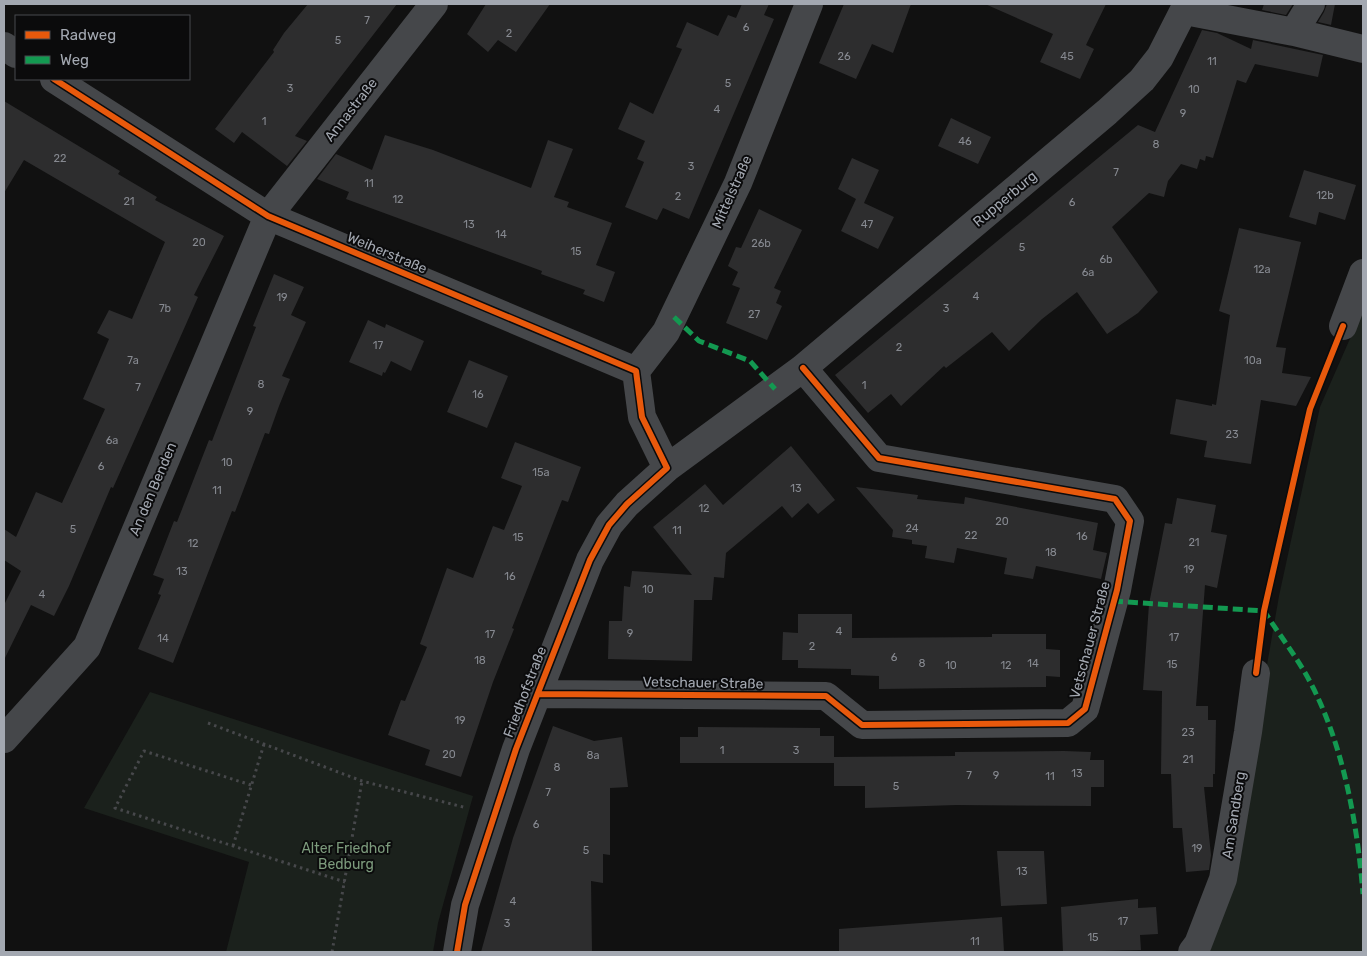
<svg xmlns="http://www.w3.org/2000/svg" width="1367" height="956" font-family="Rubik,sans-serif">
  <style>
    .green { fill: #1b211c }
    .building { fill: #2d2d2e }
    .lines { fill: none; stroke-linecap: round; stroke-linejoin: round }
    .path { stroke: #47484b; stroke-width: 3; stroke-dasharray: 2.5 4; stroke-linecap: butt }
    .minor { stroke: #45474a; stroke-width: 28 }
    .quiet { stroke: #139951; stroke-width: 5; stroke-dasharray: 10 5; stroke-linecap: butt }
    .cycleway-casing { stroke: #0b0b0c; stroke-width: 9 }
    .cycleway { stroke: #e8590c; stroke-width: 6 }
    .labels { text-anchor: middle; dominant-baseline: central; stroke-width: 4; stroke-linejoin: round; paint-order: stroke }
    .number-label { font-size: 11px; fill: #868990 }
    .street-label { font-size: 14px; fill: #a3a8b1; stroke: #0b0b0c }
    .park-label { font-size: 14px; fill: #7c9a7c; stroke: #0b0b0c }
  </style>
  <rect width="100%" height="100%" fill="#111"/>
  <path class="green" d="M1363 309V952H1206L1263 688 1279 596 1320 407Z
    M150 692 473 796 438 923 433 952H226L249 862 84 808Z"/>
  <path class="building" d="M308 4H397L295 136 307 141 287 166 242 132 234 143 215 129 274 52 273 50 284 33Z
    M486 4H550L516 52 498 40 488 52 467 34Z
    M742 4H769L764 15 774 19 689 219 663 208 657 220 625 207 644 162 637 159 645 141 618 129 630 102 653 114 682 49 676 47 687 22 718 36 728 15 736 18Z
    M844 4H911L893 53 872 44 856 79 819 63Z
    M985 4H1106L1086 45 1094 49 1080 79 1040 62 1053 34Z
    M1264 4H1293L1286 15 1262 10Z
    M1327 4H1335L1331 25 1318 22 1324 12Z
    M1202 30 1217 33 1251 49 1253 40 1323 55 1318 77 1255 64 1246 83 1237 80 1213 158 1206 156 1205 161 1200 159 1197 169 1181 164 1168 181 1164 197 1149 193 1112 227 1158 292 1138 313 1107 334 1077 292 1042 319 1009 351 992 332 946 368 944 366 901 406 891 394 868 413 835 375 1138 125 1155 132Z
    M4 101 120 171 118 174 157 197 155 200 224 236 194 295 198 297 179 340 113 488 111 487 69 586 54 616 31 605 4 660V605L21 571 4 560V529L16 537 36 492 62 503 105 409 83 399 109 339 97 333 109 310 132 319 165 242 24 160 4 193Z
    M951 118 991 137 978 164 938 146Z
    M385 135 433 150 531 188 548 140 573 149 554 197 569 202 567 207 612 223 596 265 615 272 604 302 583 294 585 290 541 274 542 271 346 199 349 192 317 179 336 154 372 170Z
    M852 158 879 170 864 203 894 217 878 249 841 231 856 199 838 189Z
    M1304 170 1356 185 1345 220 1319 212 1316 225 1289 217Z
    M759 209 802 230 774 288 781 291 776 303 782 306 767 340 726 323 740 288 732 285 738 272 728 266 736 247 741 248Z
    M1239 228 1301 242 1276 347 1286 348 1282 373 1311 377 1296 406 1261 400 1251 464 1204 457 1207 441 1170 434 1176 399 1212 406V404L1216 405 1230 315 1219 311Z
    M274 274 304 287 291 315 306 322 282 376 290 379 279 406 269 434 265 433 235 512 232 511 173 663 138 649 161 595 158 594 164 579 153 575 174 521 177 522 209 440 212 441 256 327 253 326Z
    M368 320 385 328 386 324 424 341 411 371 391 361 385 373 383 372 382 376 349 362Z
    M469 360 508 376 487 428 447 412Z
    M515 442 581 467 568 502 562 500 512 628 514 629 493 682 461 777 425 765 430 750 388 735 401 700 405 701 427 647 420 644 447 568 473 578 493 526 504 530 522 486 501 478Z
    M791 446 835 500 818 514 808 503 792 518 782 506 726 553 724 578 714 577 712 600H694L692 661 608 659 609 621H622L624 586 630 587 632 571 692 575 653 527 705 484 723 505Z
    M856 487 918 495 917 499 964 504 965 497 1098 523 1093 550 1107 553 1101 579 1036 566 1033 579 1004 574 1007 558 957 548 954 563 925 558 927 546 912 544V540L892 537 893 530Z
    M1177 498 1216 505 1211 532 1227 535 1217 588 1205 585 1196 706H1208V720H1216L1215 774H1213V787H1204L1211 855 1209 870 1186 872 1182 828H1173L1171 774H1161L1162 691 1143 690 1149 604 1165 523 1172 524Z
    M798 614H852V638L992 637V634H1046V649L1060 650V677L1046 676V687L879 689V676L851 675V669L798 668V660H782L783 632 798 633Z
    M553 726 594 741 622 737 628 787 610 788V855L603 854V883L591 881 592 952H481L513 838Z
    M698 727 820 728V736H834V763H680V737H698Z
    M1064 751 1091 752 1090 760H1104V787H1091V806L956 805 865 808V786H834V757L955 756V752Z
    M997 851H1044L1047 904 1001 906Z
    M1138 899V908L1156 907 1158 934 1140 935 1141 950 1063 952 1061 907Z
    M1002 917 1004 952H839V929Z"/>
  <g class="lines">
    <path class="path" d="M208 723 362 781 467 808
      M251 785 144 751 115 808 345 882
      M233 846 264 744
      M332 952 362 781"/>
    <path class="minor" d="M1185 11 1294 32 1363 49
      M1294 32 1311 4
      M4 46 16 54
      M54 79 268 216 636 371 642 417 667 468
      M1343 326 1363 273
      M636 371 666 332 738 183 809 4
      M538 694 826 696 862 725 1068 723 1085 709 1117 590 1130 521 1115 499 879 458 803 368
      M4 739 87 647 268 216 434 4
      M457 952 465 905 516 749 590 560 609 525 627 504 667 468 803 368 1107 112 1142 80 1160 57 1187 4
      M1192 952 1198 944 1223 879 1248 732 1256 673"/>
    <path class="quiet" d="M674 317 699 341 750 361 775 389
      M1113 601 1264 611C1277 631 1292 651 1304 671 1342 736 1357 820 1363 894"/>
    <g class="cycleway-casing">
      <path id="cycleway" d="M54 79 268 216 636 371 642 417 667 468 627 504 609 525 590 560 516 749 465 905 457 952
        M1256 673 1264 611 1310 409 1343 326
        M538 694 826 696 862 725 1068 723 1085 709 1117 590 1130 521 1115 499 879 458 803 368"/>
    </g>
    <use href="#cycleway" class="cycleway"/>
  </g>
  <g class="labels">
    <g class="number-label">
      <text x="367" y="20">7</text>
      <text x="746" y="27">6</text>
      <text x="509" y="33">2</text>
      <text x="338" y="40">5</text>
      <text x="844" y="56">26</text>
      <text x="1067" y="56">45</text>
      <text x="1212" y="61">11</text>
      <text x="728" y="83">5</text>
      <text x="290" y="88">3</text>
      <text x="1194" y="89">10</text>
      <text x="717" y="109">4</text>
      <text x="1183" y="113">9</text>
      <text x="264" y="121">1</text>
      <text x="965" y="141">46</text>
      <text x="1156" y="144">8</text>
      <text x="60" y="158">22</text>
      <text x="691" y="166">3</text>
      <text x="1116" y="172">7</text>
      <text x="369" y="183">11</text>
      <text x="1325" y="195">12b</text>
      <text x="678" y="196">2</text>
      <text x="398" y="199">12</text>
      <text x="129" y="201">21</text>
      <text x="1072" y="202">6</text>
      <text x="469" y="224">13</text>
      <text x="867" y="224">47</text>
      <text x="501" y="234">14</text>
      <text x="199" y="242">20</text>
      <text x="761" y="243">26b</text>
      <text x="1022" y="247">5</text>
      <text x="576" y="251">15</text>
      <text x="1106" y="259">6b</text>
      <text x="1262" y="269">12a</text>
      <text x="1088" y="272">6a</text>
      <text x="976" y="296">4</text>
      <text x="282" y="297">19</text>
      <text x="165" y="308">7b</text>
      <text x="946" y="308">3</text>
      <text x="754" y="314">27</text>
      <text x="378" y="345">17</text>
      <text x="899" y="347">2</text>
      <text x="133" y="360">7a</text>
      <text x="1253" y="360">10a</text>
      <text x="261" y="384">8</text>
      <text x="864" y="385">1</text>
      <text x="138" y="387">7</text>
      <text x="478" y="394">16</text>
      <text x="250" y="411">9</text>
      <text x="1232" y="434">23</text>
      <text x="112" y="440">6a</text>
      <text x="227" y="462">10</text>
      <text x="101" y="466">6</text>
      <text x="541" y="472">15a</text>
      <text x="796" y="488">13</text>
      <text x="217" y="490">11</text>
      <text x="704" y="508">12</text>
      <text x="1002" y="521">20</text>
      <text x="912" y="528">24</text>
      <text x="73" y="529">5</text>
      <text x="677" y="530">11</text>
      <text x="971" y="535">22</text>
      <text x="1082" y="536">16</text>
      <text x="518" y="537">15</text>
      <text x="1194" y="542">21</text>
      <text x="193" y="543">12</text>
      <text x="1051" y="552">18</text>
      <text x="1189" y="569">19</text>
      <text x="182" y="571">13</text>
      <text x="510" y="576">16</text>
      <text x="648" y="589">10</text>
      <text x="42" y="594">4</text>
      <text x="839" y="631">4</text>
      <text x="630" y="633">9</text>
      <text x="490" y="634">17</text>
      <text x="1174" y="637">17</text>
      <text x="163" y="638">14</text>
      <text x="812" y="646">2</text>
      <text x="894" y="657">6</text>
      <text x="480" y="660">18</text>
      <text x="922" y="663">8</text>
      <text x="1033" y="663">14</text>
      <text x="1172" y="664">15</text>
      <text x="951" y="665">10</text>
      <text x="1006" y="665">12</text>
      <text x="460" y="720">19</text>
      <text x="1188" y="732">23</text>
      <text x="722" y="750">1</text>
      <text x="796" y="750">3</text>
      <text x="449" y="754">20</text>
      <text x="593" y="755">8a</text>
      <text x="1188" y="759">21</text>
      <text x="557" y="767">8</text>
      <text x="1077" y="773">13</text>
      <text x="969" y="775">7</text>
      <text x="996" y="775">9</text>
      <text x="1050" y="776">11</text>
      <text x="896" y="786">5</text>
      <text x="548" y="792">7</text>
      <text x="536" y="824">6</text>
      <text x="1197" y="848">19</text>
      <text x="586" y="850">5</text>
      <text x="1022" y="871">13</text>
      <text x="513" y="901">4</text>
      <text x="1123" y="921">17</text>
      <text x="507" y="923">3</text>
      <text x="1093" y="937">15</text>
      <text x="975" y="941">11</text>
    </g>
    <g class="street-label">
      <text transform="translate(351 110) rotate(-52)">Annastraße</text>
      <text transform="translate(732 192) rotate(-66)">Mittelstraße</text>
      <text transform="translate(1005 199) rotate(-40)">Rupperburg</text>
      <text transform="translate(387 253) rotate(23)">Weiherstraße</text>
      <text transform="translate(153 489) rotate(-67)">An den Benden</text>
      <text transform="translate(1090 640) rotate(-75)">Vetschauer Straße</text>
      <text transform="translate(703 683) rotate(1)">Vetschauer Straße</text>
      <text transform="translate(525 692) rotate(-69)">Friedhofstraße</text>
      <text transform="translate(1234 815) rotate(-81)">Am Sandberg</text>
    </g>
    <g class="park-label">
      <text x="346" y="848">Alter Friedhof<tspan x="346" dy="16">Bedburg</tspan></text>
    </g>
  </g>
  <rect width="1367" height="956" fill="none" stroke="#a3a8b1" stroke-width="10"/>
  <rect x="15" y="15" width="175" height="65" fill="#0b0b0c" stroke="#484a4e"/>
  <rect x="25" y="31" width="25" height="8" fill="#e8590c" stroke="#484a4e"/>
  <text x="60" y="40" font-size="15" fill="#a3a8b1">Radweg</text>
  <rect x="25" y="56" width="25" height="8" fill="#139951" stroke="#484a4e"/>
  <text x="60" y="65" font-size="15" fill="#a3a8b1">Weg</text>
</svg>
